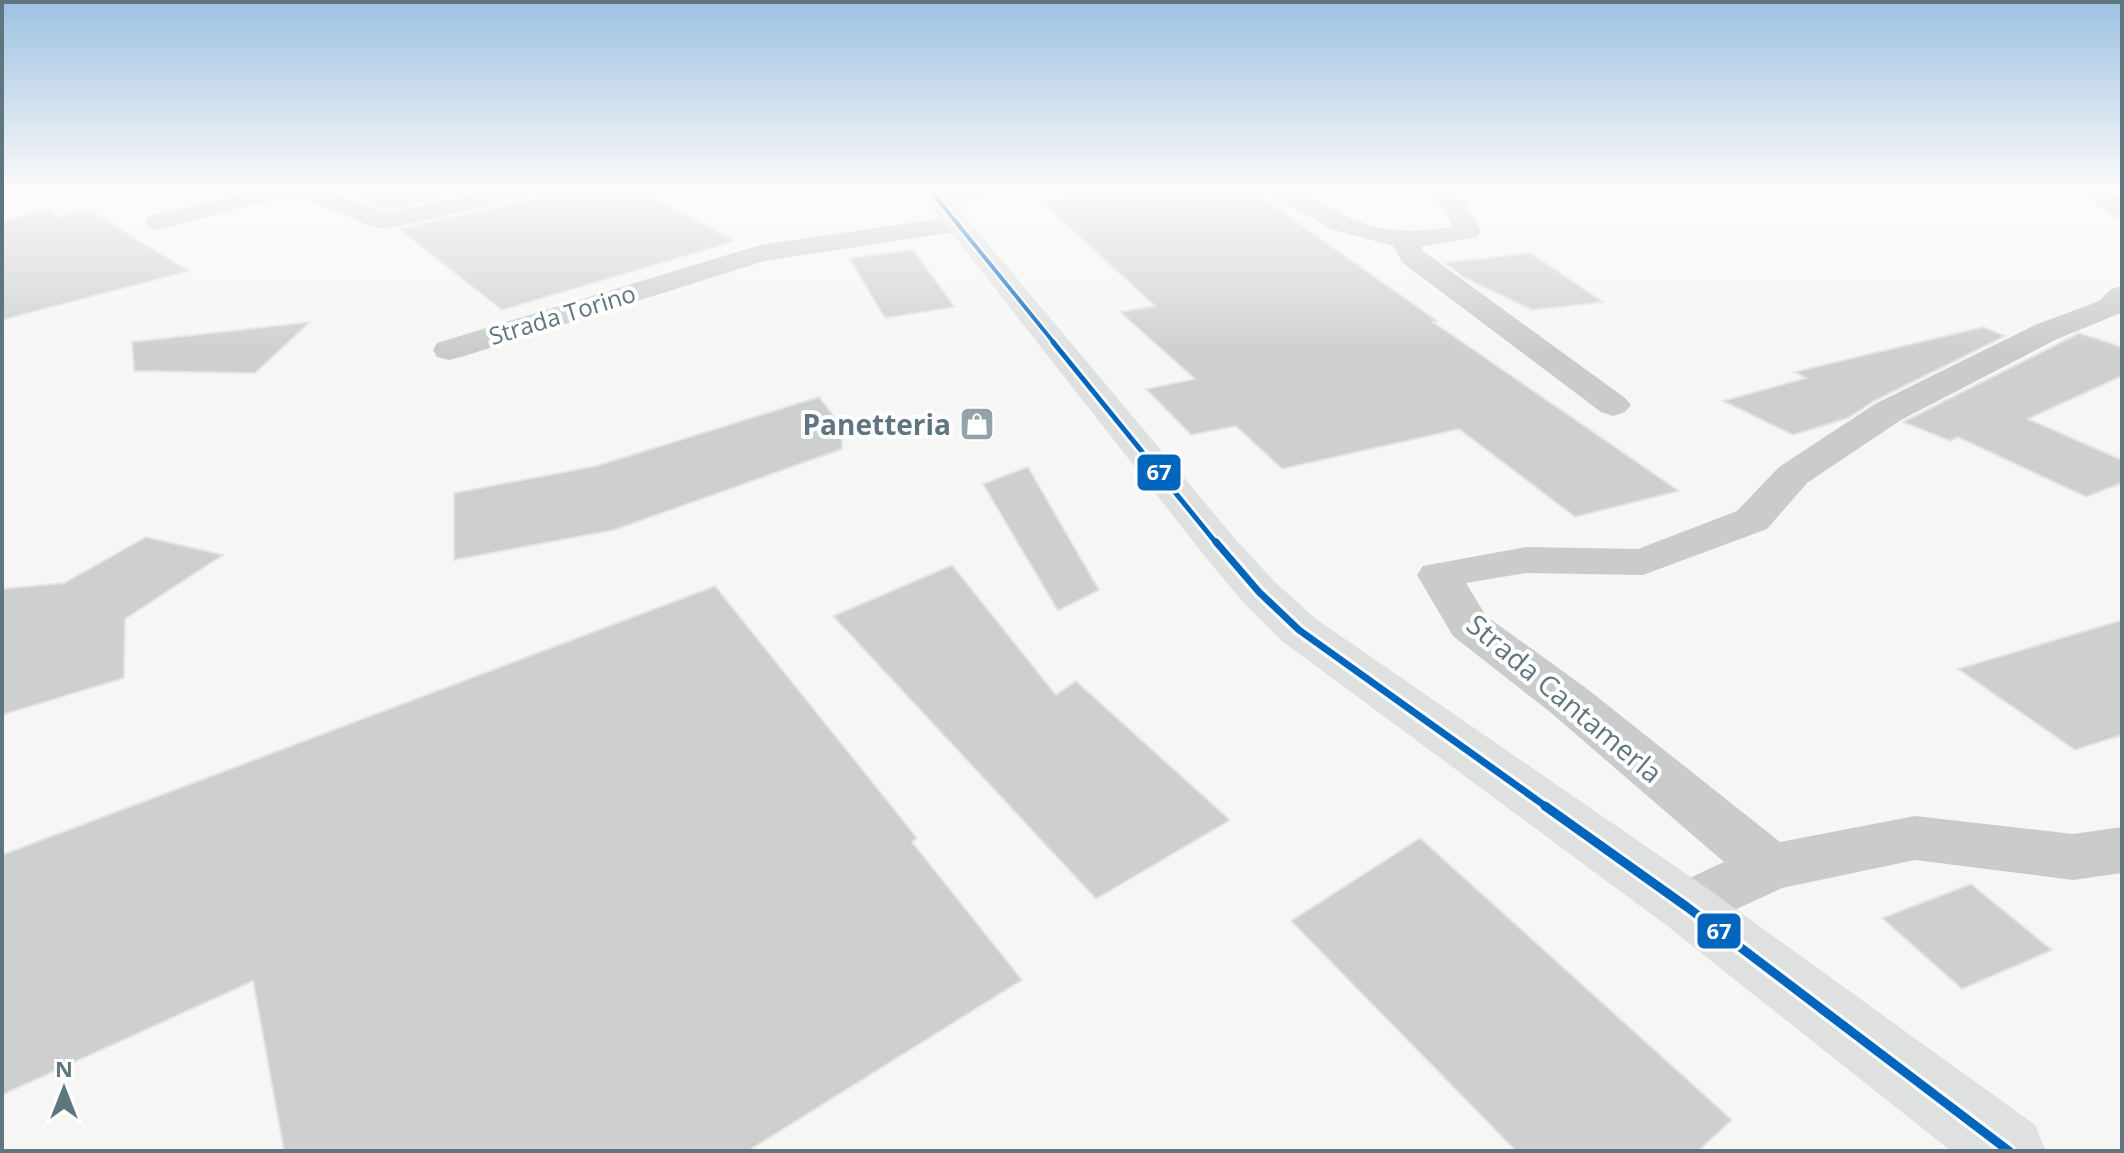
<svg xmlns="http://www.w3.org/2000/svg" width="2124" height="1153" font-family="'Open Sans',sans-serif">
  <style>
    .building { fill: #ced0d0; stroke: #e5e5e4; stroke-width: 2 }
    .lines { fill: none; stroke-linecap: round; stroke-linejoin: round }
    .street { fill: #cacccc; fill-rule: evenodd }
    .secondary { fill: #dfe0e0; fill-rule: evenodd }
    .bus-1-far3-casing { stroke: #fff; stroke-width: 8 }
    .bus-1-far2-casing { stroke: #fff; stroke-width: 10 }
    .bus-1-far1-casing { stroke: #fff; stroke-width: 13 }
    .bus-1-casing { stroke: #fff; stroke-width: 15 }
    .bus-1-far3 { stroke: #0065bd; stroke-width: 4 }
    .bus-1-far2 { stroke: #0065bd; stroke-width: 5 }
    .bus-1-far1 { stroke: #0065bd; stroke-width: 7 }
    .bus-1 { stroke: #0065bd; stroke-width: 9 }
    .labels { text-anchor: middle; dominant-baseline: central; stroke-width: 8; stroke-linejoin: round; paint-order: stroke }
    .far-street-label { font-size: 24px; fill: #5f7681; stroke: #fff }
    .poi-label { font-size: 28px; font-weight: bold; fill: #5f7681; stroke: #fff; text-anchor: end }
    .street-label { font-size: 28px; fill: #5f7681; stroke: #fff }
    .line-badge { stroke: #fff; stroke-width: 3 }
    .badge-label { font-size: 22px; text-anchor: middle; font-weight: bold; fill: #fff }
  </style>
  <rect width="100%" height="100%" fill="#f6f6f4"/>
  <path class="building" d="M349 190H478L386 210 362 200Z
    M541 190H640L735 241 502 310 399 229 536 198Z
    M1130 190H1252L1437 321 1433 322 1679 491 1575 517 1459 429 1282 469 1236 426 1191 435 1146 389 1195 379 1120 312 1155 306 1041 201Z
    M49 210 59 217 89 210 189 271 2 320V221Z
    M913 250 955 307 885 318 849 258Z
    M1531 253 1603 302 1532 310 1465 278 1445 263Z
    M310 322 255 373 134 371 132 342Z
    M1983 327 2005 336 1874 401 1848 418 1793 435 1723 401 1806 378 1794 372Z
    M2079 333 2122 347V376L2028 419 2122 460V483L2086 497 1958 437 1950 441 1903 422Z
    M819 397 842 427V449L614 530 454 560V493L596 466Z
    M1028 467 1099 590 1058 611 983 484Z
    M146 537 223 555 125 619 124 678 2 715V589L64 583Z
    M952 565 1056 695 1076 681 1230 820 1096 899 833 616Z
    M715 586 917 838 912 842 1022 980 748 1151H284L253 981 2 1095V855Z
    M2122 620V735L2075 750 1958 669Z
    M1420 838 1732 1120 1698 1151H1516L1291 921Z
    M1971 884 2052 950 1962 989 1882 918Z"/>
  <g class="lines">
    <path class="street" d="M261 190H327L386 213 494 190H538L535 195 386 229C358 225 337 209 310 201 280 192 192 222 158 230L149 228 145 222 149 216Z
      M928 190H996L993 195C973 200 946 206 926 201L923 196Z
      M1268 190H1300L1349 218 1378 228 1412 231 1453 227 1446 212 1424 190H1451L1466 204 1481 231 1477 237 1421 247 1423 251 1625 398 1631 405 1625 412 1613 416 1601 412 1403 263 1393 246 1331 229 1271 195Z
      M2081 190H2109L2122 199V219L2113 216Z
      M958 216 967 218 971 224 967 230 764 261 461 357 449 360 437 357 433 350 437 343 760 245Z
      M2122 286 2121 313 2057 339 1901 420 1807 483 1767 529 1643 575 1526 573 1466 583 1486 616 1586 688 1780 842 1915 816 2073 834 2122 827V873L2073 880 1915 860 1782 888 1687 932 1666 925 1657 907 1666 889 1724 862 1550 712 1453 636 1417 575 1423 566 1526 547 1638 549 1737 511 1779 467 1875 404 2035 325 2099 301 2111 289Z"/>
    <path class="secondary" d="M918 190H943L1237 541 1275 582 1316 619 1708 889 2035 1125 2046 1151H1951L1666 925 1282 641 1243 602 1207 559Z"/>
    <g class="bus-1-far3-casing">
      <path id="bus-1-far3" d="M930 190 1055 344"/>
    </g>
    <g class="bus-1-far2-casing">
      <path id="bus-1-far2" d="M1053 342 1217 544"/>
    </g>
    <g class="bus-1-far1-casing">
      <path id="bus-1-far1" d="M1216 542 1259 592 1299 630 1548 808"/>
    </g>
    <g class="bus-1-casing">
      <path id="bus-1" d="M1545 806 1687 907 2009 1151"/>
    </g>
    <use href="#bus-1-far3" class="bus-1-far3"/>
    <use href="#bus-1-far2" class="bus-1-far2"/>
    <use href="#bus-1-far1" class="bus-1-far1"/>
    <use href="#bus-1" class="bus-1"/>
  </g>
  <linearGradient id="sky" x2="0" y2="1"><stop stop-color="#9cc1e1"/><stop offset="0.54" stop-color="#fbfbfa"/><stop offset="1" stop-color="#fbfbfa" stop-opacity="0"/></linearGradient>
  <rect width="2124" height="352" fill="url(#sky)"/>
  <defs>
    <g id="shop-square" transform="scale(1.8)"><rect x="-9" y="-9" width="18" height="18" rx="4" fill="#94a3a9" stroke="#fff"/><path d="M-5-2.5h2.3a2.7 3.5 0 0 1 5.4 0H5L5.5 6h-11ZM-1.5-2.5h3a1.5 2.3 0 0 0-3 0Z" fill="#fff"/></g>
  </defs>
  <g fill-rule="evenodd">
    <use href="#shop-square" x="977" y="424"/>
  </g>
  <g class="labels">
    <g class="far-street-label">
      <text transform="translate(562 314) rotate(-17)">Strada Torino</text>
    </g>
    <g class="poi-label">
      <text x="951" y="424">Panetteria</text>
    </g>
    <g class="street-label">
      <text transform="translate(1565 698) rotate(40)">Strada Cantamerla</text>
    </g>
  </g>
  <g class="line-badge">
    <rect x="1136" y="453" width="46" height="39" rx="8" fill="#0065bd"/>
    <rect x="1696" y="912" width="46" height="38" rx="8" fill="#0065bd"/>
  </g>
  <g class="badge-label">
    <text x="1159" y="480">67</text>
    <text x="1719" y="939">67</text>
  </g>
  <rect width="2124" height="1153" fill="none" stroke="#5f7681" stroke-width="8"/>
  <g transform="translate(64 1089)" stroke="#ffffff" stroke-width="6" paint-order="stroke">
  <path d="M0-6L14 30L0 20L-14 30Z" fill="#5f7681"/>
  <text y="-12" font-size="22" font-weight="bold" text-anchor="middle" fill="#5f7681">N</text>
  </g>
</svg>
